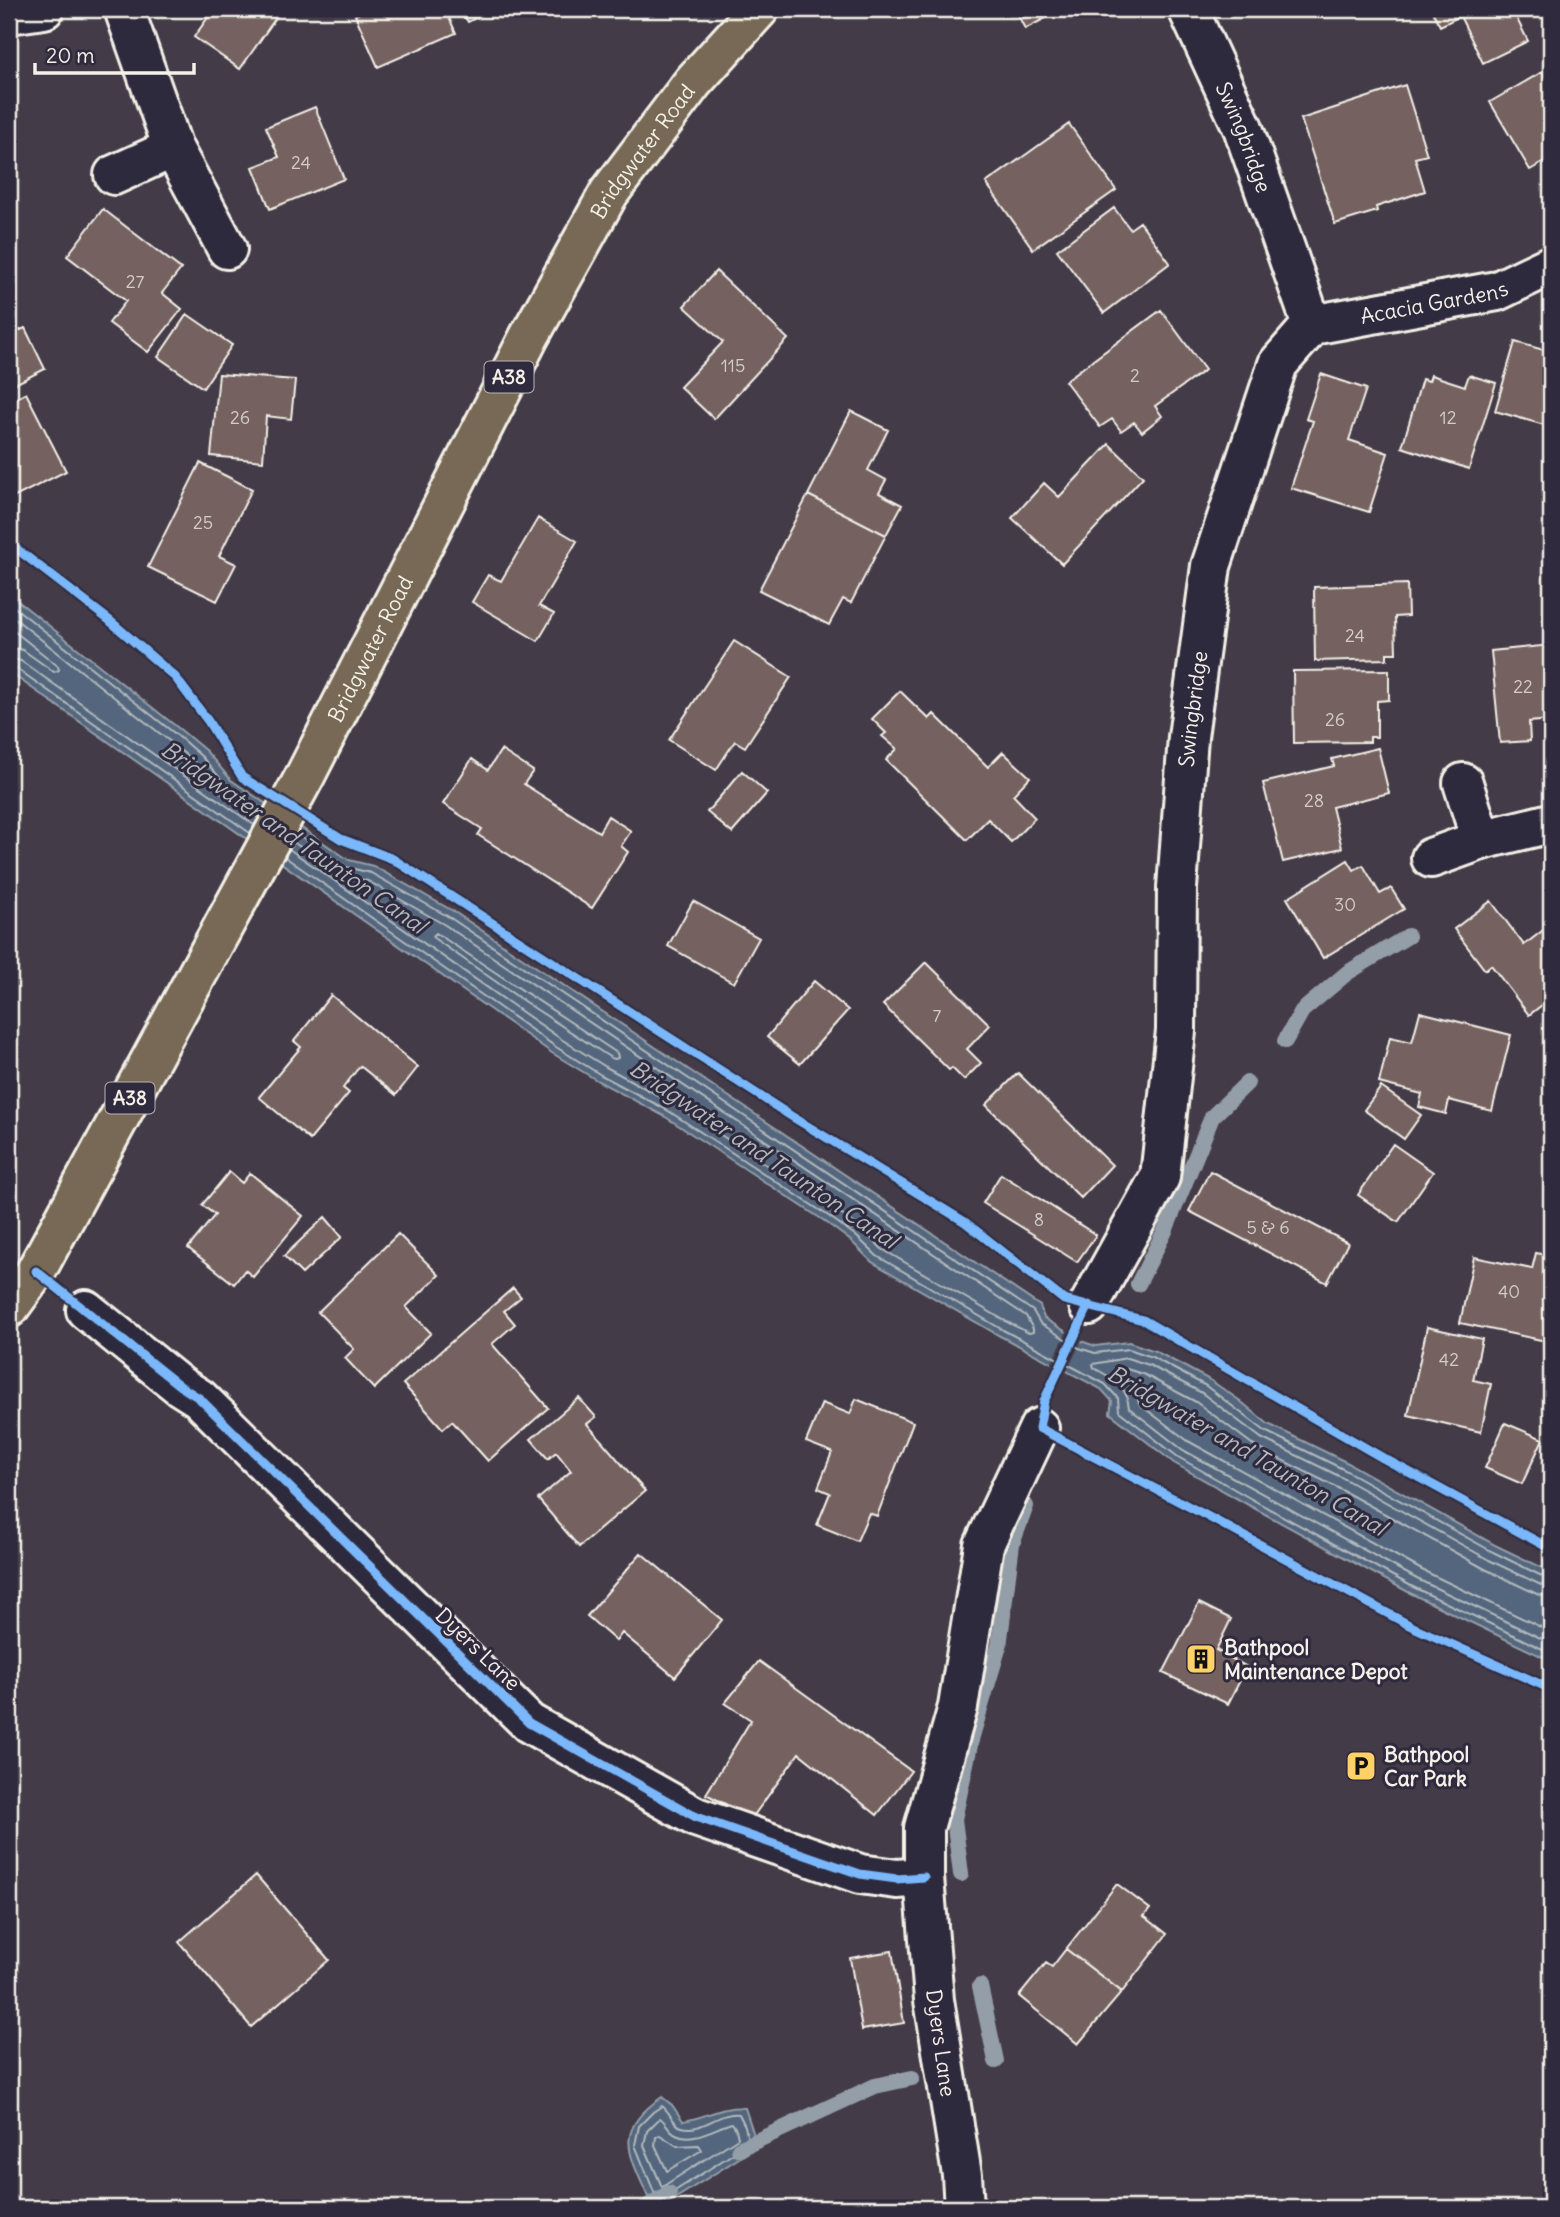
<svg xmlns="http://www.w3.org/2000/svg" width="1560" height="2217" font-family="Delius,sans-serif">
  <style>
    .water { fill: #52667d; stroke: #939ea8; stroke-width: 2 }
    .pier { fill: #443b48 }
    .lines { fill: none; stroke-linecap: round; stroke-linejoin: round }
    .shore { stroke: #b3b9bd; stroke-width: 2 }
    .stream { stroke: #939ea8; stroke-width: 16 }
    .building { fill: #756261; stroke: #f4f1e8; stroke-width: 2 }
    .minor-casing { stroke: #f4f1e8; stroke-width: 44 }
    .primary-casing { stroke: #f4f1e8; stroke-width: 44 }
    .minor { stroke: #2f2a3d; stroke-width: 38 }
    .primary { stroke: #776954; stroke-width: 38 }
    .cycleway-casing { stroke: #2f2a3d; stroke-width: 13 }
    .cycleway { stroke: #7ab7fb; stroke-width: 9 }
    .labels { text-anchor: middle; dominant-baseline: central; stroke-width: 6; stroke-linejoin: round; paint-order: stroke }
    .number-label { font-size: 18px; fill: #d4cdc6 }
    .shield { fill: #2f2a3d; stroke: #b9b5b5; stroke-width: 2 }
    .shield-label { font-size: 19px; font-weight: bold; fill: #f4f1e8 }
    .street-label { font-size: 21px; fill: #f4f1e8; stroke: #2f2a3d }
    .poi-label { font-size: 21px; font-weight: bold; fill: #f4f1e8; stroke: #2f2a3d; text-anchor: start }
    .water-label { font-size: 23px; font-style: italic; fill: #b3b9bd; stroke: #2f2a3d }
  </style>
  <rect width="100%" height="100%" fill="#443b48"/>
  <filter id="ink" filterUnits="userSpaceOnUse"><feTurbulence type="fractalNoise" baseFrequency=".0143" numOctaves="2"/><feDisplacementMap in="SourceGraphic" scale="14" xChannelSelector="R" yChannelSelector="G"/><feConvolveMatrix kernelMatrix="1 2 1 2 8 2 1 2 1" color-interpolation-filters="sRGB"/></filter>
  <g filter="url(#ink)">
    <path class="water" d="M9 594 182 731 206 751 231 780 349 860 373 866 453 911 1040 1306 1044 1318 1081 1341 1095 1346 1129 1342 1155 1351 1210 1380 1239 1400 1268 1424 1348 1463 1497 1546 1551 1572V1661L1410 1593 1252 1507 1174 1463 1110 1413 1112 1401 1101 1389 1000 1336 872 1262 851 1241 823 1220 664 1116 598 1081 552 1053 9 672Z
      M662 2097 672 2105 683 2121C705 2118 723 2105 745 2108L756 2141 747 2153 668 2203 651 2204C631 2156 610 2132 662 2097Z"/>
    <path class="pier" d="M1068 1329 1083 1338 1065 1375 1050 1367Z"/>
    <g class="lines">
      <path class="shore" d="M9 603 178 736 201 756 226 785 263 810
        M9 614 172 743 195 763 220 792 258 818
        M9 627 58 666 59 670 54 672 23 650 9 647
        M9 658 21 661 254 825
        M9 667 16 668 250 833
        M297 834 346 867 371 873 449 917 1033 1311 1040 1323 1079 1348 1095 1353 1129 1349 1152 1357 1206 1386 1265 1431 1345 1470 1493 1552 1546 1578H1551
        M289 849 561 1039 606 1067 672 1103 832 1208 861 1228 882 1249 1007 1322 1029 1333 1033 1332V1329L1026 1316 445 925 368 881 342 875 293 842
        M285 857 556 1047 601 1075 667 1110 827 1215 855 1235 877 1256 1003 1330 1105 1384 1118 1398 1119 1411 1178 1457 1255 1501 1413 1587 1551 1653
        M436 933 617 1053 618 1058 615 1059 611 1058 525 1002 435 939 433 936Z
        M1551 1587 1543 1586 1489 1560 1341 1477 1261 1438 1202 1393 1149 1365 1127 1358 1093 1364 1094 1368 1110 1377 1123 1389 1127 1397 1129 1408 1183 1450 1417 1579 1551 1643
        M1551 1597 1539 1595 1485 1569 1336 1487 1256 1447 1196 1402 1145 1375 1127 1369 1123 1371V1374L1136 1389 1139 1404 1188 1441 1422 1570 1551 1632
        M662 2106C670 2111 673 2125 682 2127 702 2133 719 2111 739 2114L745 2126 748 2140 742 2148 667 2196 656 2197 635 2145 639 2126 653 2112Z
        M660 2118C666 2122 669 2131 676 2134 693 2143 716 2127 732 2123L736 2129 738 2138 662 2187 644 2145 647 2131Z
        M660 2135 677 2146 699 2145 702 2150 667 2171 655 2145 656 2137Z"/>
      <path class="stream" d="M1285 1041 1302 1011 1347 973 1408 936
        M1138 1284 1165 1231 1212 1117 1247 1083
        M961 1874 954 1819 972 1736 999 1646 1012 1544 1026 1506
        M980 1986 996 2061
        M739 2149 875 2086 912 2078
        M645 2208 669 2193"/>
    </g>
    <path class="building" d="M214 9H282L240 69 194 37Z
      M368 9H445L456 33 378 67 355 15Z
      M460 9H493L468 22Z
      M1015 9H1063L1025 29Z
      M1431 9H1512L1528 41 1483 63 1460 16 1440 26Z
      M1542 72 1551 87V158L1530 170 1490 102Z
      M1405 85 1427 155 1415 158 1425 191 1376 207 1377 211 1335 224 1301 119Z
      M315 107 344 179 270 209 253 167 279 157 266 127Z
      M1069 124 1116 190 1033 249 986 183Z
      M1114 208 1130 229 1140 222 1170 263 1104 313 1057 250Z
      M103 209 181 269 162 293 182 309 148 352 109 323 126 301 67 256Z
      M716 271 788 339 714 419 680 387 723 342 684 306Z
      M1161 310 1205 370 1155 406 1162 416 1142 432 1134 422 1121 431 1112 419 1100 427 1065 381Z
      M187 314 232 345 203 388 158 357Z
      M25 328 45 369 9 387V335Z
      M1515 342 1551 352V427L1495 411Z
      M219 374 295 380 291 419 266 416 263 461 211 456Z
      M1321 374 1366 389 1349 440 1388 453 1369 512 1291 488 1313 421 1306 419Z
      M1431 375 1465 386 1469 375 1496 383 1469 469 1402 447 1422 379 1429 381Z
      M26 393 66 471 15 497 9 484V402Z
      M851 411 888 430 868 470 886 480 879 493 902 505 886 535 808 495Z
      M1109 444 1143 477 1062 564 1012 518 1044 483 1059 497Z
      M200 463 252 489 219 556 236 564 217 601 148 567Z
      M808 495 886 535 851 603 843 599 829 625 759 590Z
      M538 518 577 541 539 606 554 614 538 641 472 602 488 575 501 581Z
      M1407 584 1408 616 1395 617 1396 653H1387V659L1315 661 1314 587Z
      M734 641 791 677 745 747 735 741 716 770 669 740Z
      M1551 645V720L1529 722 1530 741 1500 743 1491 651Z
      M1389 670V700L1377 701V737H1370V742L1294 743 1293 671Z
      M900 691 929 719 934 714 988 767 1003 752 1030 777 1013 795 1035 818 1011 842 988 819 967 840 886 760 897 749 882 736 886 733 872 719Z
      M1378 748 1389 793 1332 807 1342 848 1283 862 1263 783 1334 766 1332 759Z
      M501 750 533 771 524 784 599 832 608 816 631 831 621 846 628 852 592 908 478 835 482 829 443 804 472 759 488 770Z
      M742 771 767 793 732 833 707 812Z
      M1348 860 1354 870 1363 865 1380 894 1391 888 1404 909 1323 958 1287 898Z
      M693 901 759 938 734 983 668 946Z
      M1491 901 1524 945 1551 924V998L1529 1015 1491 965 1485 970 1454 929Z
      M926 962 990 1025 967 1049 981 1063 964 1080 952 1068 949 1070 883 1005Z
      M814 981 848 1010 800 1064 767 1037Z
      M331 995 418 1067 396 1095 360 1066 343 1088 349 1093 310 1140 259 1097 301 1047 294 1041Z
      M1420 1012 1511 1035 1492 1111 1449 1100 1446 1114 1419 1107 1422 1094 1379 1083 1390 1037 1412 1042Z
      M1018 1073 1112 1165 1081 1198 986 1105Z
      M1381 1087 1421 1115 1404 1139 1364 1110Z
      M1393 1144 1433 1172 1398 1222 1358 1195Z
      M1210 1171 1348 1243 1327 1283 1189 1211Z
      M229 1172 242 1183 250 1173 303 1216 253 1277 245 1270 234 1284 188 1248 215 1215 202 1205Z
      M1001 1174 1096 1235 1077 1262 983 1203Z
      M325 1217 342 1237 302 1274 284 1256Z
      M398 1234 439 1275 406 1307 431 1333 374 1389 345 1358 354 1349 318 1312Z
      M1536 1253 1551 1256V1313L1546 1341 1460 1323 1474 1257 1532 1269Z
      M513 1288 521 1297 504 1311 515 1324 492 1344 548 1408 488 1461 452 1421 443 1429 403 1384Z
      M1427 1327 1482 1339 1473 1380 1491 1384 1481 1432 1408 1415Z
      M579 1398 596 1417 587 1424 645 1491 579 1547 538 1499 571 1471 556 1452 548 1459 531 1439Z
      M856 1399 913 1422 877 1516 869 1513 857 1541 817 1525 830 1493 818 1488 832 1452 806 1442 822 1403 850 1414Z
      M1505 1423 1543 1439 1522 1484 1485 1468Z
      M641 1553 722 1620 675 1677 622 1633 616 1641 587 1616Z
      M1199 1603 1231 1619 1216 1650 1247 1667 1228 1704 1163 1673Z
      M759 1661 911 1771 877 1815 799 1753 752 1818 706 1794 751 1720 725 1703Z
      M256 1875 329 1960 251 2027 179 1942Z
      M1117 1884 1150 1909 1144 1916 1167 1934 1122 1992 1066 1949Z
      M1066 1949 1122 1992 1078 2044 1019 1996 1046 1963 1052 1967Z
      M892 1951 904 2023 862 2030 850 1958Z"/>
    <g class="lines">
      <g class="minor-casing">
        <g id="minor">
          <path d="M124 9 173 148 227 249"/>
          <path id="s1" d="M1188 9 1243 128 1312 325"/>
          <path d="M9 14 44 9"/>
          <path d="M114 175 173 148"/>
          <path id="s2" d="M1312 325 1497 291 1551 265"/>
          <path d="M1463 783 1481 840"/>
          <path d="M1431 858 1481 840 1551 823"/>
          <path id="s3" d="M1089 1305 1160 1177 1176 1031 1177 888 1188 737 1211 566 1278 364 1312 325"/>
          <path d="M86 1310 180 1386 199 1398 529 1723 696 1817 860 1874 897 1879 924 1877"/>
          <path d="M964 2208 962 2175 934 2000 924 1877V1828L958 1707 984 1545 1039 1428"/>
        </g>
      </g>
      <g class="primary-casing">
        <g id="primary">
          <path id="s4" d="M9 1308 36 1271 305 776 529 337 609 193 693 82 759 9"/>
        </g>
      </g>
      <use href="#minor" class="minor"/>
      <use href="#primary" class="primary"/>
      <g class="cycleway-casing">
        <path id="cycleway" d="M9 543 109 620 175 677 208 721 242 777 341 839 393 859 791 1116 965 1222 1064 1300 1143 1320 1383 1458 1551 1549
          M36 1271 180 1386 199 1398 529 1723 696 1817 860 1874 897 1879 924 1877
          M1089 1305 1044 1401 1039 1428 1205 1515 1411 1626 1551 1689"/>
      </g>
      <use href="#cycleway" class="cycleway"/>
    </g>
  </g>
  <defs>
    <g id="building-square" transform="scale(1.575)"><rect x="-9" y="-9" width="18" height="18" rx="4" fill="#ffd166" stroke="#2f2a3d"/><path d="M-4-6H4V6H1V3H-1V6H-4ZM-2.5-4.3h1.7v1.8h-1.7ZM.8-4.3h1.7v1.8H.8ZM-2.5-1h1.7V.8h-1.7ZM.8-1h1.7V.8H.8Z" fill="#111"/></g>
    <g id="parking-square" transform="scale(1.575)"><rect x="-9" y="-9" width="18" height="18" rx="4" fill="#ffd166" stroke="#2f2a3d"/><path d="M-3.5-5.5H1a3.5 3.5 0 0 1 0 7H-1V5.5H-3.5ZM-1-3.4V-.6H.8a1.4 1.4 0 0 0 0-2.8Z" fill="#111"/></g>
  </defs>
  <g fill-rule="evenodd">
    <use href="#building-square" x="1201" y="1659"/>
    <use href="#parking-square" x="1361" y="1766"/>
  </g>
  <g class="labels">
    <g class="number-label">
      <text x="301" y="162">24</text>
      <text x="135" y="281">27</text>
      <text x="733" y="365">115</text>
      <text x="1135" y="375">2</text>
      <text x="240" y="417">26</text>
      <text x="1448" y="417">12</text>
      <text x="203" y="522">25</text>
      <text x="1355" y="635">24</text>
      <text x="1523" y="686">22</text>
      <text x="1335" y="719">26</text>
      <text x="1314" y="800">28</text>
      <text x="1345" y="904">30</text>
      <text x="937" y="1015">7</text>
      <text x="1039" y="1219">8</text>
      <text x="1268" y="1227">5 &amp; 6</text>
      <text x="1509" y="1291">40</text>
      <text x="1449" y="1359">42</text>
    </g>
    <g class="shield">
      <rect x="484.5" y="361.5" width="49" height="31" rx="5"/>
      <rect x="105.5" y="1082.5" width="49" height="31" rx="5"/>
    </g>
    <g class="shield-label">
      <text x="509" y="377">A38</text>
      <text x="130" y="1098">A38</text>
    </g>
    <g class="street-label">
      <text stroke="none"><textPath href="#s1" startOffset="140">Swingbridge</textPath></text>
      <text stroke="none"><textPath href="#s4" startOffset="1320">Bridgwater Road</textPath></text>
      <text stroke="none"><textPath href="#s2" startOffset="124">Acacia Gardens</textPath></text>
      <text stroke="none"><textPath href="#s4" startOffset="752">Bridgwater Road</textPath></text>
      <text stroke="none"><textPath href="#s3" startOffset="616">Swingbridge</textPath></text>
      <text transform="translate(478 1649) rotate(44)">Dyers Lane</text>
      <text transform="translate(941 2043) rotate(82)">Dyers Lane</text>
    </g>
    <g class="poi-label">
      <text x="1224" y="1647">Bathpool<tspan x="1224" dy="24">Maintenance Depot</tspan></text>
      <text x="1384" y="1754">Bathpool<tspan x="1384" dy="24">Car Park</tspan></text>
    </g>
    <g class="water-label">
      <text transform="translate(294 837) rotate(35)">Bridgwater and Taunton Canal</text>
      <text transform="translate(764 1154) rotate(34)">Bridgwater and Taunton Canal</text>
      <text transform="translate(1247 1450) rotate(30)">Bridgwater and Taunton Canal</text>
    </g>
  </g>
  <rect width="1560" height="2217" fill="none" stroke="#2f2a3d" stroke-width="35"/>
  <rect x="18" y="18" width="1525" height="2182" fill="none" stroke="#f4f1e8" stroke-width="2.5" filter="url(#ink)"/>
  <path d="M35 63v10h159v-10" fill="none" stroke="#f4f1e8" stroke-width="3.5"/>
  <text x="46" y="63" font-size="21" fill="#f4f1e8" stroke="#2f2a3d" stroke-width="5" paint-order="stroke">20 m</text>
</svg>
